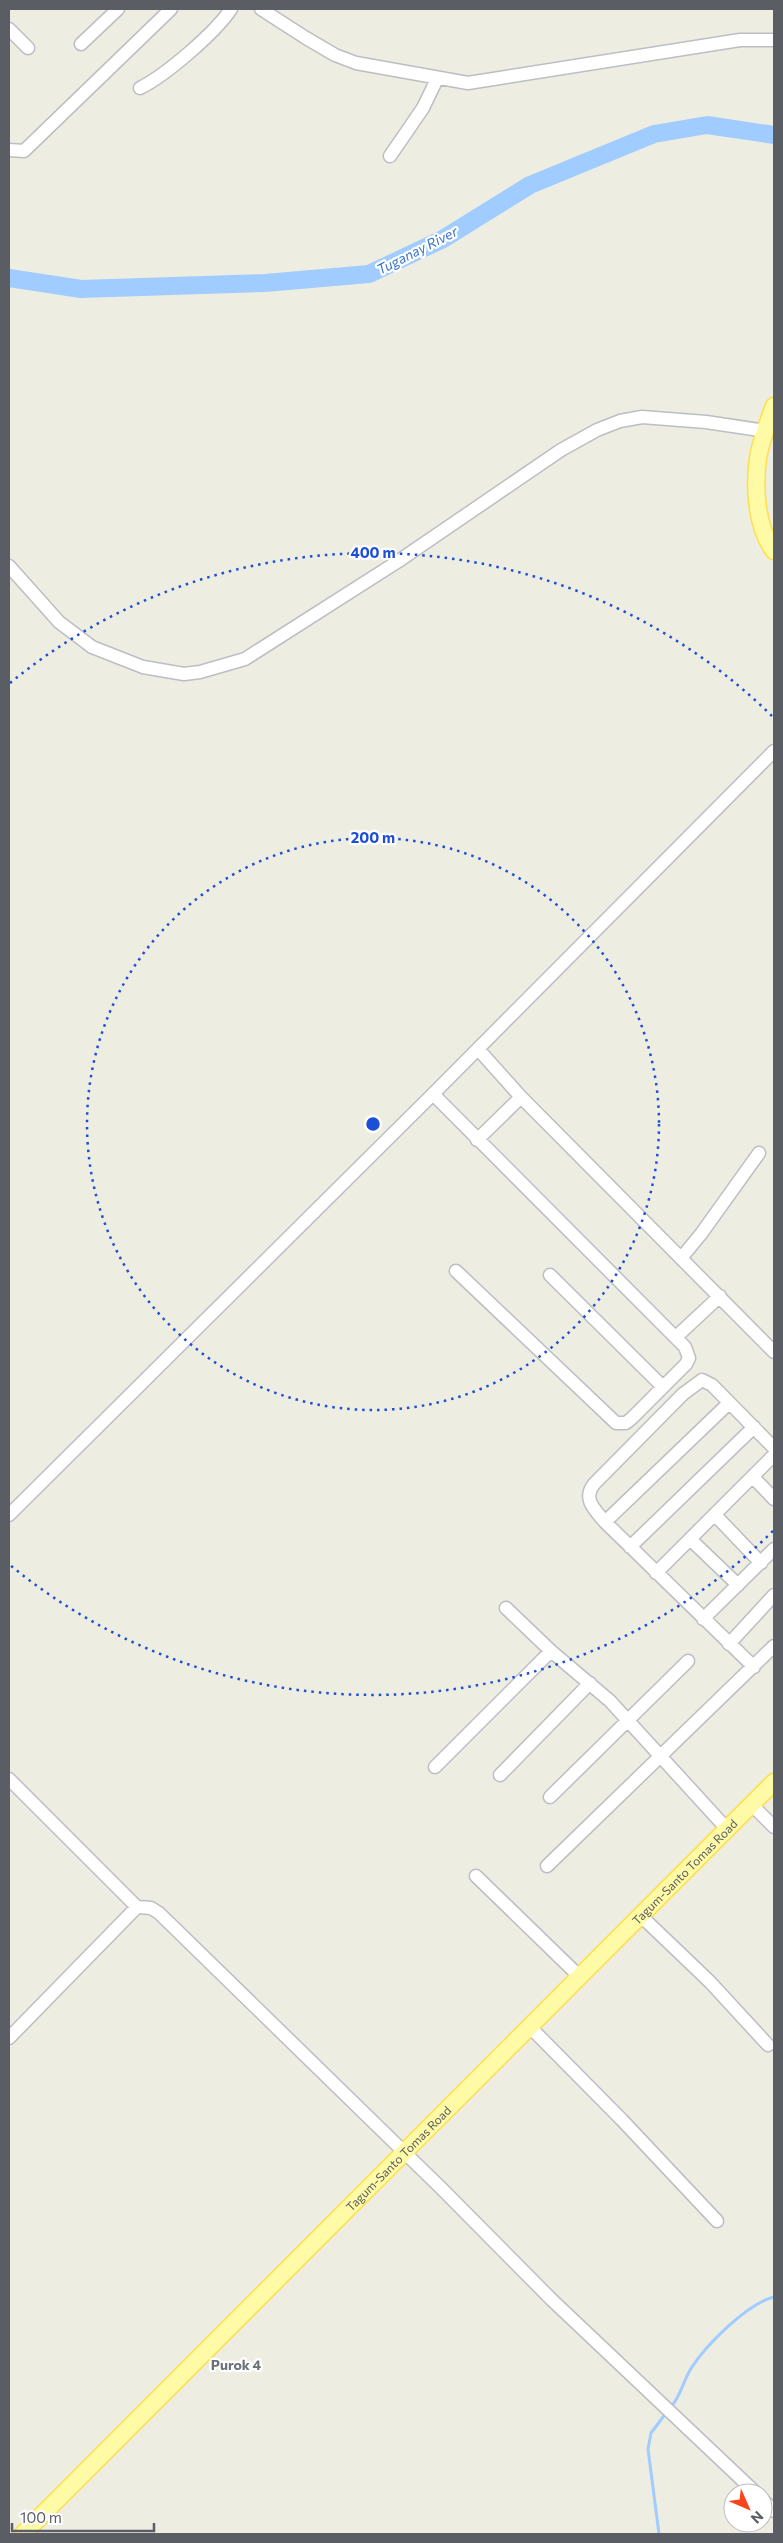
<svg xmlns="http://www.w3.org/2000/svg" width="783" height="2543" font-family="Commissioner,sans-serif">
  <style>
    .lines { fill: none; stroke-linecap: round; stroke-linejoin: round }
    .stream { stroke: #a1ccff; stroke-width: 3 }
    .river { stroke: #a1ccff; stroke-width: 18 }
    .minor-casing { stroke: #bcbec4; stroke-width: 15 }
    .major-casing { stroke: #ffdf4a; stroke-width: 19 }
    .minor { stroke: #fff; stroke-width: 12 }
    .major { stroke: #fffaa6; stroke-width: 16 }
    .ring { fill: none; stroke: #1d4ed8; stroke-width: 2.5; stroke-dasharray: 2.5 5 }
    .labels { text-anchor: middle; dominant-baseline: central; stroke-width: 4.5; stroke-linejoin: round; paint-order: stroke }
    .street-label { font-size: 12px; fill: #5a5d64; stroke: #fff }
    .water-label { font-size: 14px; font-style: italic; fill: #3872ce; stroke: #fff }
    .neighbourhood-label { font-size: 14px; font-weight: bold; fill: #6b6f76; stroke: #fff }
    .centre { fill: #1d4ed8; stroke: #fff; stroke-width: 2.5 }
    .ring-label { font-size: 15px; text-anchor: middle; font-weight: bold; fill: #1d4ed8; stroke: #fff; stroke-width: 4.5; stroke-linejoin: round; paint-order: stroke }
  </style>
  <rect width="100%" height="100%" fill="#eeede1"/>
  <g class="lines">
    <path class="stream" d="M670 2408C681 2397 683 2380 692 2367 707 2344 748 2303 774 2297
      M659 2534 648 2449 651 2433 666 2413"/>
    <path class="river" d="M9 278 81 289 265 283 369 274 443 239 530 185 654 134 707 125 774 135"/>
    <g class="minor-casing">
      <path id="minor" d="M261 9 306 38 335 55 356 63 468 83 740 40H774
        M9 29 28 48
        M81 44 118 9
        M140 88C166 75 215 33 231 9
        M9 150 24 151 171 9
        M390 156 423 108 437 79
        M9 566 59 622 92 647 143 667 184 674 200 672 245 659 397 562 561 450 597 430 620 421 642 417 706 422 766 431
        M478 1049 521 1097 774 1352
        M433 1094 685 1347 689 1358 686 1364 632 1418 626 1423H616L456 1271
        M477 1140 521 1097
        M682 1257 701 1234 759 1153
        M550 1275 663 1387
        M676 1337 720 1296
        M753 1477 774 1499
        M9 1515 433 1094 774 751
        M715 1515 761 1563
        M605 1522 729 1403
        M690 1539 738 1585
        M630 1547 754 1427
        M656 1573 774 1455
        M506 1608 551 1651 610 1701 727 1829
        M703 1619 774 1549
        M729 1644 774 1595
        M754 1667 605 1522C595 1510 582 1499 594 1484L683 1394 702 1380 712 1385 774 1448
        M435 1767 551 1651
        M500 1775 590 1683
        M9 1779 137 1907 151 1908 159 1913 441 2188 552 2300 756 2493
        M550 1797 688 1661
        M752 1805 774 1827
        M547 1866 774 1646
        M476 1876 579 1976
        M640 1915 710 1982 768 2045
        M529 2026 622 2120 717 2221
        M9 2038 137 1907
        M763 2500 774 2511"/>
    </g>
    <g class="major-casing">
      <g id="major">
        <path d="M774 406C768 423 761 440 758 458 754 487 756 527 774 551"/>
        <path id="s1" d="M23 2534 774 1782"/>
      </g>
    </g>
    <use href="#minor" class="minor"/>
    <use href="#major" class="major"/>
  </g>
  <g class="ring">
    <circle cx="373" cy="1124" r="286"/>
    <path d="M773 1531A571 571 0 0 1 10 1565M10 683A571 571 0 0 1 773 717"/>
  </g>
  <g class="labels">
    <g class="street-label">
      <text stroke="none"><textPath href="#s1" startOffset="936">Tagum-Santo Tomas Road</textPath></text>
      <text stroke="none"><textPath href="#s1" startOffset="531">Tagum-Santo Tomas Road</textPath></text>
    </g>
    <g class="water-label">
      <text transform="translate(417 250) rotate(-27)">Tuganay River</text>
    </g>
    <g class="neighbourhood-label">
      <text x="236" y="2364">Purok 4</text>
    </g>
  </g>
  <circle cx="373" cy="1124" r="8" class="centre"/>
  <g class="ring-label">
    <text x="373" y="558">400 m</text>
    <text x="373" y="843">200 m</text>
  </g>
  <rect width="783" height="2543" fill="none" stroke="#5a5d64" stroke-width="20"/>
  <g transform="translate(748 2508) rotate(135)"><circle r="24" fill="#ffffff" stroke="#bdbec1"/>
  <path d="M0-4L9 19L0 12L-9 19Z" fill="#fa441c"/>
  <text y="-8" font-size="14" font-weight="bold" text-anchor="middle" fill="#5a5d64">N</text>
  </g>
  <path d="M12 2523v8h142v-8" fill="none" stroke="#5a5d64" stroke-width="2.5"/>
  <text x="20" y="2523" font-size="15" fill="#5a5d64" stroke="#ffffff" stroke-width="4" paint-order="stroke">100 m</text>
</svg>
